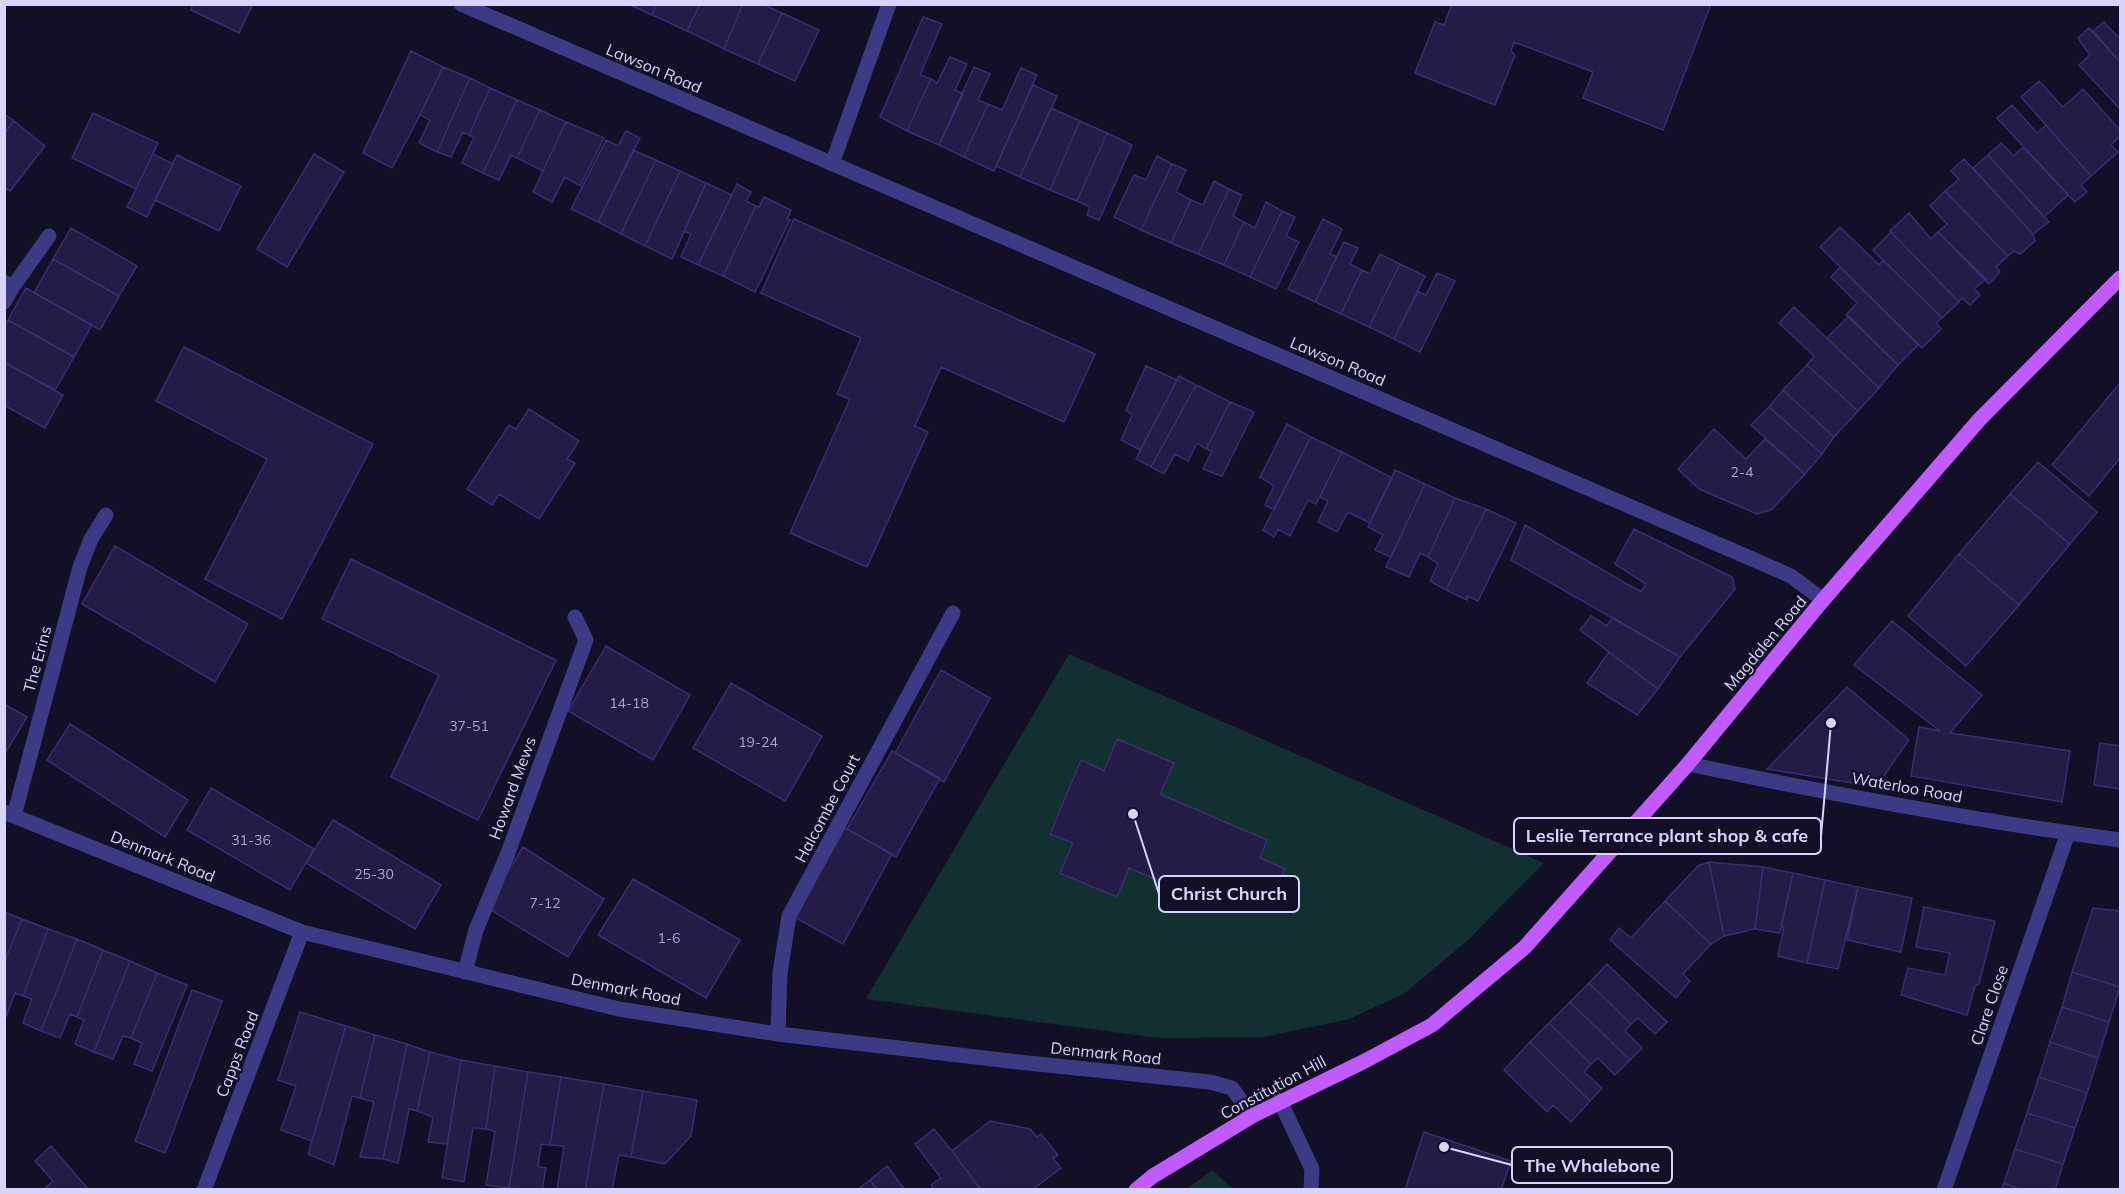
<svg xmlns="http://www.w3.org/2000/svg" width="2125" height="1194" font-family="Mulish,sans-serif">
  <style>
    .green { fill: #12302f }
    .building { fill: #241b47; stroke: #3b2d73; stroke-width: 1.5 }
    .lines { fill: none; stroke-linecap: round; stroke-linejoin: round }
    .minor { stroke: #3d3a85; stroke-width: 15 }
    .major { stroke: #c25bff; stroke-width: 15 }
    .labels { text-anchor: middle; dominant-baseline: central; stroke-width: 4.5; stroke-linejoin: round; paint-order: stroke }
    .number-label { font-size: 14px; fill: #aca6d1 }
    .street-label { font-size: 16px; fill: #d9d4ff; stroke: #130f26 }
    .leader { fill: none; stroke: #d9d4ff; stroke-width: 2 }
    .callout-dot { fill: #d9d4ff; stroke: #130f26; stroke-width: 2 }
    .callout { fill: #130f26; stroke: #d9d4ff; stroke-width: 2 }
    .callout-label { font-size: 18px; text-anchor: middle; font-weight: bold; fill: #d9d4ff }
  </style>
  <rect width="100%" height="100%" fill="#130f26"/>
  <path class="green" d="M1069 654 1544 863 1467 941 1405 993 1349 1019 1264 1037 1159 1038 866 999Z
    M1212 1170 1233 1189H1187Z"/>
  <path class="building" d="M193 4H253L239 33 191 10Z
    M628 4H657L652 15Z
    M657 4H700L687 31 652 15Z
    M700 4H743L724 49 687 31Z
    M743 4H763L782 13 758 64 724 49Z
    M1452 4H1711L1663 130 1583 98 1593 72 1514 42 1511 51 1515 55 1495 105 1415 73 1435 22 1444 25Z
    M782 13 819 30 795 81 758 64Z
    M923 17 942 24 920 75 931 79 907 131 880 117Z
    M2104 22 2118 37 2120 35V62L2093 31Z
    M2089 28 2120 62V109L2079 65 2090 55 2078 38Z
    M411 51 443 67 420 115 392 168 363 153Z
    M950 57 967 64 955 90 963 94 939 145 907 131 931 79 937 83Z
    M443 67 470 78 437 152 419 143 430 120 420 115Z
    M974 67 990 74 978 100 988 104 964 157 939 145Z
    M1021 68 1037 75 994 171 964 157 988 104 1002 110Z
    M470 78 490 88 469 135 463 132 451 157 437 152Z
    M2039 81 2063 107 2083 89 2120 130V136L2111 145 2118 152 2091 176 2021 97Z
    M1033 85 1057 96 1020 177 996 166Z
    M490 88 517 100 483 173 462 163 474 137 469 135Z
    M517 100 540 110 517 158 511 155 499 180 483 173Z
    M2012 105 2037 133 2046 125 2091 176 2081 185 2087 192 2075 202 1997 118Z
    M1051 108 1080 121 1050 190 1020 177Z
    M540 110 566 122 543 171 517 158Z
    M93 113 158 143 136 189 72 158Z
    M4 114 14 121 4 134Z
    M14 121 45 146 10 191 4 188V134Z
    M1080 121 1107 133 1077 201 1050 190Z
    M566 122 604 138 580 186 565 177 552 202 533 192Z
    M626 131 640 138 598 222 571 209 606 140 618 146Z
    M1107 133 1132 145 1099 220 1087 215 1090 207 1077 201Z
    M2001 143 2014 156 2023 147 2068 195 2044 217 1988 155Z
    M633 150 656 160 621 234 598 222Z
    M153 154 173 164 147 217 127 207Z
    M314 154 344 172 287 267 257 249Z
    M177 155 241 186 219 231 155 200Z
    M1988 155 2049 222 2033 234 1973 168Z
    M1157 156 1172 164 1141 230 1114 217 1134 175 1146 180Z
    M1964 159 2033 234 2035 241 2020 254 2014 251 2008 256 1945 191 1959 179 1951 171Z
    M656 160 680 171 645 246 621 234Z
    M1172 164 1186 170 1176 192 1191 200 1171 243 1141 230Z
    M680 171 706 183 672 259 645 246Z
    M1214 181 1229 189 1198 254 1171 243 1191 200 1203 205Z
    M706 183 732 195 698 265 681 257 691 234 684 231Z
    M737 184 751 192 746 201 756 206 723 276 698 265Z
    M1229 189 1242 195 1233 216 1244 222 1224 265 1198 254Z
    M1945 191 2008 256 1996 267 2000 272 1989 284 1938 232 1947 224 1930 206Z
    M764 197 791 210 787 219 790 220 755 292 723 276 756 206 759 207Z
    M1266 202 1282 211 1250 277 1224 265 1244 222 1255 228Z
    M1282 211 1295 217 1286 236 1299 242 1276 289 1250 277Z
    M1909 213 1931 239 1938 232 1986 279 1974 289 1980 295 1970 305 1962 298 1959 302 1890 231Z
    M794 219 1095 354 1064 422 941 367 915 426 928 432 867 567 790 533 850 399 837 394 861 338 761 293Z
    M1323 219 1342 229 1330 254 1337 257 1315 302 1288 289Z
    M1840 227 1879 265 1883 260 1942 318 1936 323 1941 329 1922 348 1820 247Z
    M71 228 137 266 119 296 53 259Z
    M1891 232 1959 302 1942 318 1873 250Z
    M1344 242 1358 248 1350 264 1362 270 1341 314 1315 302Z
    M1380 254 1400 264 1369 327 1341 314 1362 270 1370 274Z
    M53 259 119 296 100 330 34 293Z
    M1400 264 1425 276 1394 339 1369 327Z
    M1840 267 1918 345 1898 365 1846 315 1857 303 1831 277Z
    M1437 273 1455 281 1420 352 1394 339 1418 292 1426 295Z
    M26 288 92 325 74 357 8 320Z
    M1794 307 1879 388 1858 411 1807 365 1814 356 1779 323Z
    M1849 316 1898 365 1879 388 1827 338Z
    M8 320 74 357 55 390 4 362V326Z
    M184 347 373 444 282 619 205 579 267 459 156 401Z
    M4 362 63 395 45 428 4 405Z
    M1807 365 1858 411 1834 437 1783 390Z
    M1146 366 1177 380 1140 450 1121 440 1132 415 1126 410Z
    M1179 376 1196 385 1151 467 1136 459Z
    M2120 383V458L2089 496 2052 465Z
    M1196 385 1230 402 1206 449 1197 443 1188 461 1175 454 1164 474 1151 467Z
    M1783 390 1834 437 1822 454 1769 407Z
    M1230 402 1254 412 1222 476 1203 469 1212 451 1206 449Z
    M1769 407 1822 454 1805 474 1751 425Z
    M529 409 579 441 567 459 575 463 539 519 499 494 492 505 467 489 509 425 516 429Z
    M1287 424 1311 437 1274 510 1265 505 1274 486 1260 477Z
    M1714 429 1746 459 1765 439 1805 474 1771 510 1757 514 1699 489 1678 469Z
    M1311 437 1342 452 1316 504 1308 500 1290 536 1278 529 1274 537 1263 530Z
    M1342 452 1392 478 1370 523 1348 512 1337 532 1318 522 1328 501 1320 497Z
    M2038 462 2097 512 2070 544 2010 494Z
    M1395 470 1425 484 1391 557 1375 550 1383 535 1368 527Z
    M1425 484 1455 498 1428 557 1420 553 1409 577 1386 567Z
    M2010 494 2070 544 2019 605 1959 554Z
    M1455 498 1486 509 1446 590 1430 581 1438 564 1428 557Z
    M1486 509 1516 523 1478 601 1467 596V600L1446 590Z
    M1525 525 1641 592 1646 584 1615 564 1634 529 1732 577 1735 589 1680 657 1511 560Z
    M115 546 248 624 215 682 82 604Z
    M1959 554 2019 605 1966 666 1908 616Z
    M351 559 556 660 478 820 391 777 439 675 322 619Z
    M1591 616 1607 626 1612 617 1680 657 1658 689 1580 630Z
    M1892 621 1982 695 1950 733 2070 751 2062 802 1911 776 1919 727 1940 731 1854 665Z
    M606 646 690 695 653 760 568 711Z
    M1609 652 1658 689 1637 715 1587 683Z
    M941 670 990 698 944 782 895 753Z
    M731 683 822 736 785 801 693 748Z
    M1847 687 1909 740 1876 787 1767 769Z
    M4 704 27 717 4 755Z
    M70 724 188 800 165 837 47 760Z
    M1117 739 1174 763 1160 794 1267 840 1260 858 1285 869 1269 907 1243 896 1236 913 1129 868 1117 897 1060 873 1073 843 1050 834 1081 760 1104 771Z
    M2100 743 2120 746V789L2094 785Z
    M892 751 940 778 896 857 847 829Z
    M211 788 314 849 290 890 187 830Z
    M333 820 441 885 415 929 306 863Z
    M845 828 892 854 843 944 794 917Z
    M523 847 604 899 568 957 486 907Z
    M1709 862 1763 867 1755 929 1724 936Z
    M1709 862 1724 936 1711 944 1665 901 1698 866Z
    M1763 867 1793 873 1780 933 1755 929Z
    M1793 873 1825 880 1807 963 1778 956 1784 927H1781Z
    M633 879 740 940 706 998 598 935Z
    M1825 880 1858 887 1838 969 1807 963Z
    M1858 887 1912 898 1901 952 1847 940Z
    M1665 901 1711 944 1683 974 1690 981 1676 998 1610 940 1619 928 1631 938Z
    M1924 907 1995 921 1979 984 1975 986 1967 1015 1901 995 1908 968 1945 975 1950 953 1916 947Z
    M2093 908 2120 911V987L2072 972Z
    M4 912 22 919 4 963Z
    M22 919 48 929 23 996 15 993 6 1017 4 963Z
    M48 929 77 939 41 1031 23 1023 32 999 23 996Z
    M77 939 103 950 77 1017 70 1014 60 1038 41 1031Z
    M103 950 130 961 94 1052 75 1044 84 1020 77 1017Z
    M130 961 157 973 131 1038 123 1036 113 1059 94 1052Z
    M1607 964 1667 1022 1655 1034 1638 1018 1631 1024 1589 983Z
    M2072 972 2120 987 2109 1022 2062 1007Z
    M157 973 187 985 152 1071 134 1064 142 1043 131 1038Z
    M1589 983 1631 1024 1625 1031 1642 1048 1630 1060 1570 1002Z
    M192 990 222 1001 165 1153 135 1141Z
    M1570 1002 1630 1060 1615 1075 1598 1058 1591 1064 1549 1023Z
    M2062 1007 2109 1022 2098 1058 2050 1042Z
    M300 1012 346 1026 312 1141 281 1130 296 1086 278 1080Z
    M1549 1023 1591 1064 1584 1072 1602 1088 1590 1101 1530 1042Z
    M346 1026 375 1035 360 1098 352 1096 334 1165 308 1154Z
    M375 1035 407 1044 383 1159 360 1157 374 1102 360 1098Z
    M1530 1042 1590 1101 1571 1122 1553 1105 1547 1112 1504 1070Z
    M2050 1042 2098 1058 2087 1093 2039 1077Z
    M407 1044 430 1052 417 1111 409 1109 398 1163 383 1159Z
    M430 1052 461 1060 447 1144 428 1142 433 1117 417 1111Z
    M461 1060 495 1066 486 1129 473 1128 464 1182 442 1178Z
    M495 1066 528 1072 509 1188 486 1185 495 1131 486 1129Z
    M528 1072 561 1077 550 1145 541 1144 538 1167 546 1168 542 1190 509 1188Z
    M561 1077 604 1084 585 1190H557L564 1146 550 1145Z
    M2039 1077 2087 1093 2075 1128 2027 1113Z
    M604 1084 643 1091 631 1157 619 1155 612 1190H585Z
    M643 1091 697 1100 691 1136 665 1164 631 1157Z
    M2027 1113 2075 1128 2063 1164 2015 1149Z
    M990 1121 1030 1129 1037 1137 1041 1134 1058 1155 1053 1158 1061 1168 1032 1190H981L952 1151Z
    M934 1129 952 1151 981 1190H934L931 1185 941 1178 915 1144Z
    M1424 1132 1511 1161 1501 1190H1405Z
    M51 1146 89 1190H43L53 1181 35 1161Z
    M2015 1149 2063 1164 2055 1190H2022L2004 1183Z
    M887 1166 905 1190H877L870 1180Z
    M870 1180 877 1190H857Z
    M2004 1183 2022 1190H2002Z"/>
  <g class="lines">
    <path class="minor" d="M461 4 1750 558 1791 576 1823 600
      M832 164 889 4
      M4 282 12 288 4 302
      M12 288 49 236
      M1688 764C1831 794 1976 821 2120 840
      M4 812 302 932 619 1009 778 1034 1019 1062 1210 1082 1232 1088 1252 1116
      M14 816 80 567 91 539 106 515
      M465 972 476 930 508 853 586 640 575 617
      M778 1034 780 973 789 916 953 613
      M1280 1101 1312 1169 1311 1190
      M204 1190 302 932
      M1944 1190 2068 833"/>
    <path class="major" d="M1136 1190 1153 1176 1252 1116 1363 1062 1432 1025 1525 947 1688 764 1823 600 1979 420 2120 278"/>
  </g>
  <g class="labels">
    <g class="number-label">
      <text x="1742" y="472">2-4</text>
      <text x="629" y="703">14-18</text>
      <text x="469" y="726">37-51</text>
      <text x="758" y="742">19-24</text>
      <text x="251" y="840">31-36</text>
      <text x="374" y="874">25-30</text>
      <text x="545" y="903">7-12</text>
      <text x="669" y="938">1-6</text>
    </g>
    <g class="street-label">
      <text transform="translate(654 68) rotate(23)">Lawson Road</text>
      <text transform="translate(1338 361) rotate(23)">Lawson Road</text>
      <text transform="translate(1765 643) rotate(-50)">Magdalen Road</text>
      <text transform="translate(37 659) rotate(-75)">The Erins</text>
      <text transform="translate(1907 787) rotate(10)">Waterloo Road</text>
      <text transform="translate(512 788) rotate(-70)">Howard Mews</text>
      <text transform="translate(827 808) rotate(-62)">Halcombe Court</text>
      <text transform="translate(163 856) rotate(22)">Denmark Road</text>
      <text transform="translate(626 989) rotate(11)">Denmark Road</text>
      <text transform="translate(1989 1005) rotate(-71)">Clare Close</text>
      <text transform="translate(1106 1053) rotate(6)">Denmark Road</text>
      <text transform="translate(237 1054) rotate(-69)">Capps Road</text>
      <text transform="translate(1273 1087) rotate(-28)">Constitution Hill</text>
    </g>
  </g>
  <path class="leader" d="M1831 723L1821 836M1133 814L1159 894M1444 1147L1512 1165"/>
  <g class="callout-dot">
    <circle cx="1831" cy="723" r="6"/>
    <circle cx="1133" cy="814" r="6"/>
    <circle cx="1444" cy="1147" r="6"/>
  </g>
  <g class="callout">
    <rect x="1514" y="818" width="307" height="36" rx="6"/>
    <rect x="1159" y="876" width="140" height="36" rx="6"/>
    <rect x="1512" y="1147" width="160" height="36" rx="6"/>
  </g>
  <g class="callout-label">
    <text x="1667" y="842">Leslie Terrance plant shop &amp; cafe</text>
    <text x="1229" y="900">Christ Church</text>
    <text x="1592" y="1172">The Whalebone</text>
  </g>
  <rect width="2125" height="1194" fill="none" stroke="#d9d4ff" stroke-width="12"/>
</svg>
